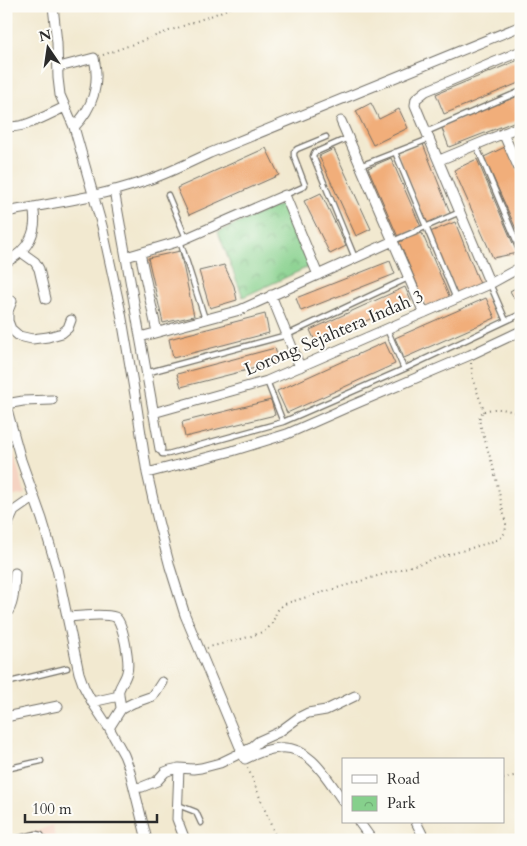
<svg xmlns="http://www.w3.org/2000/svg" width="527" height="846" font-family="Cardo,serif">
  <style>
    .built { fill: #f5d3c2 }
    .park { fill: url(#park-crowns); stroke: #587e5c }
    .building { fill: #f1ae7a }
    .lines { fill: none; stroke-linecap: round; stroke-linejoin: round }
    .service-casing { stroke: #716e65; stroke-width: 7 }
    .minor-casing { stroke: #716e65; stroke-width: 11 }
    .path { stroke: #716e65; stroke-width: 2; stroke-dasharray: 1 4; stroke-linecap: butt }
    .service { stroke: #fff; stroke-width: 4.5 }
    .minor { stroke: #fff; stroke-width: 9 }
    .labels { text-anchor: middle; dominant-baseline: central; stroke-width: 4; stroke-linejoin: round; paint-order: stroke }
    .street-label { font-size: 18px; fill: #2b2b2b; stroke: #fdfcf7 }
  </style>
  <defs>
    <pattern id="park-crowns" width="20" height="18" patternUnits="userSpaceOnUse" patternTransform="scale(1.25)"><rect width="20" height="18" fill="#86d08c"/><path d="M2 6a3 3 0 1 1 6 0M12 15a3 3 0 1 1 6 0" fill="none" stroke="#6ea973"/></pattern>
  </defs>
  <rect width="100%" height="100%" fill="#fdfcf7"/>
  <filter id="ink" filterUnits="userSpaceOnUse"><feTurbulence type="fractalNoise" baseFrequency=".02" numOctaves="2"/><feDisplacementMap in="SourceGraphic" scale="10" xChannelSelector="R" yChannelSelector="G"/><feConvolveMatrix kernelMatrix="1 2 1 2 8 2 1 2 1" color-interpolation-filters="sRGB"/></filter>
  <filter id="wash" filterUnits="userSpaceOnUse"><feTurbulence type="fractalNoise" baseFrequency=".0096" numOctaves="4" result="noise"/><feDisplacementMap in="SourceGraphic" scale="20" xChannelSelector="R" yChannelSelector="G"/><feGaussianBlur stdDeviation="1.12" result="paint"/><feColorMatrix in="noise" values="0 0 0 0 0 0 0 0 0 0 0 0 0 0 0 0 0 1.4 0 .05"/><feComposite in="paint" operator="in"/></filter>
  <g filter="url(#wash)">
    <rect width="100%" height="100%" fill="#f2e9d0"/>
    <path class="built" d="M6 425 25 494 6 498Z
      M53 825 55 840H13Z"/>
    <path class="park" d="M284 203 315 264 243 297 218 232Z"/>
    <g id="blocks">
      <path class="building" d="M521 59V82L444 114 436 94Z
        M521 95V119L449 147 441 126Z
        M371 103 379 119 399 109 408 128 373 145 356 111Z
        M423 144 451 215 426 225 398 154Z
        M507 146 521 178V240L484 157Z
        M266 148 279 175 189 215 177 188Z
        M334 149 371 229 356 236 319 156Z
        M391 158 421 227 398 237 368 168Z
        M477 159 517 253 493 258 454 170Z
        M321 193 346 246 330 254 304 201Z
        M455 222 480 284 456 294 430 232Z
        M422 233 450 298 427 307 399 242Z
        M180 251 194 316 163 323 148 258Z
        M390 261 395 274 301 311 296 298Z
        M224 265 234 286 237 300 210 308 199 271Z
        M521 285V303L518 305 510 291Z
        M405 287 411 301 316 343 310 330Z
        M486 298 495 318 404 358 395 338Z
        M265 314 269 333 173 358 169 339Z
        M385 342 395 364 287 413 277 391Z
        M275 348 279 362 181 387 177 374Z
        M271 400 275 415 185 437 182 422Z"/>
    </g>
  </g>
  <g filter="url(#ink)">
    <use href="#blocks" fill-opacity="0" stroke="#716e65" stroke-width="1"/>
    <g class="lines">
      <g class="service-casing">
        <path id="service" d="M426 132 521 91
          M348 138 314 153 313 156 355 258
          M476 145 521 252
          M395 152 456 299
          M360 166 429 139
          M168 195 186 238
          M285 195 303 187 305 185 294 156V152L297 149 326 137
          M180 241 205 319
          M393 241 460 212
          M490 284 506 321
          M387 329 404 369
          M146 373 287 335 408 278
          M267 381 283 422
          M160 449 162 454H168L283 422 404 369 521 314
          M6 683 67 668
          M6 769 41 761
          M178 805 196 812 201 823
          M11 840 36 834 41 835 44 840"/>
      </g>
      <g class="minor-casing">
        <path id="minor" d="M53 6 57 43 58 78 60 95 74 127 102 226 121 313 135 395 147 473 158 521 170 567 185 615 245 759C255 754 267 749 279 748 309 744 328 780 343 801
          M59 67 94 58C100 84 93 108 74 127
          M341 121 424 313
          M6 126C23 130 49 114 65 107
          M503 133 521 173
          M442 159 521 126
          M114 190 160 449
          M6 212C52 203 98 197 142 182 166 175 188 163 210 153L521 26
          M21 252 35 262 39 269 46 299
          M140 253 157 332
          M126 257 180 241 285 195 318 275
          M6 262C28 251 39 231 33 207
          M490 284 415 105 416 99 426 91 521 51
          M271 295 300 367
          M6 321H8L11 329 19 336 32 339 48 337 62 333 68 328 71 320
          M8 321V311L12 301
          M140 337 240 310 393 241
          M6 404 23 401 52 400
          M6 406 21 460 42 519 57 569 79 673 84 687 92 702 109 728 124 755 129 768 147 840
          M153 413 267 381 490 284 521 267
          M147 473 232 451 287 434 348 407 470 355 521 331
          M6 528 14 511 34 497
          M6 614C15 605 14 585 15 573
          M68 617C79 616 105 613 115 617 123 620 130 663 127 672 126 678 121 684 119 690 118 696 121 703 121 709L109 728
          M92 702 119 696
          M121 709 133 703 153 696 162 682
          M6 717 10 716 58 706
          M179 768 177 819 185 840
          M134 788 142 787 157 781 165 772 170 770 179 768 193 769 201 768 220 763 251 748 259 741 279 732 298 718 308 713 326 710 355 696
          M359 822 372 840
          M416 822 425 840"/>
      </g>
      <path class="path" d="M103 55 213 15 234 6
        M471 363 473 380 484 411C497 407 508 409 521 415
        M207 648C221 643 259 637 268 628 278 619 271 611 287 603L488 543C499 539 506 538 506 524L494 470 480 424C479 419 479 415 484 411
        M248 768 277 840
        M503 779 521 774"/>
      <use href="#service" class="service"/>
      <use href="#minor" class="minor"/>
    </g>
  </g>
  <g class="labels">
    <g class="street-label">
      <text transform="translate(334 333) rotate(-23)">Lorong Sejahtera Indah 3</text>
    </g>
  </g>
  <rect width="527" height="846" fill="none" stroke="#fdfcf7" stroke-width="25"/>
  <rect x="342" y="758" width="162" height="65" fill="#fdfcf7" stroke="#a9a8a5"/>
  <rect x="352" y="775" width="25" height="8" fill="#ffffff" stroke="#a9a8a5"/>
  <text x="387" y="784" font-size="15" fill="#2b2b2b">Road</text>
  <rect x="352" y="796" width="25" height="15" fill="url(#park-crowns)" stroke="#a9a8a5"/>
  <text x="387" y="808" font-size="15" fill="#2b2b2b">Park</text>
  <g transform="translate(48 48) rotate(347)" stroke="#fdfcf7" stroke-width="4" paint-order="stroke">
  <path d="M0-4L9 19L0 12L-9 19Z" fill="#2b2b2b"/>
  <text y="-8" font-size="14" font-weight="bold" text-anchor="middle" fill="#2b2b2b">N</text>
  </g>
  <path d="M25 814v8h132v-8" fill="none" stroke="#2b2b2b" stroke-width="2.5"/>
  <text x="32" y="814" font-size="15" fill="#2b2b2b" stroke="#fdfcf7" stroke-width="4" paint-order="stroke">100 m</text>
</svg>
